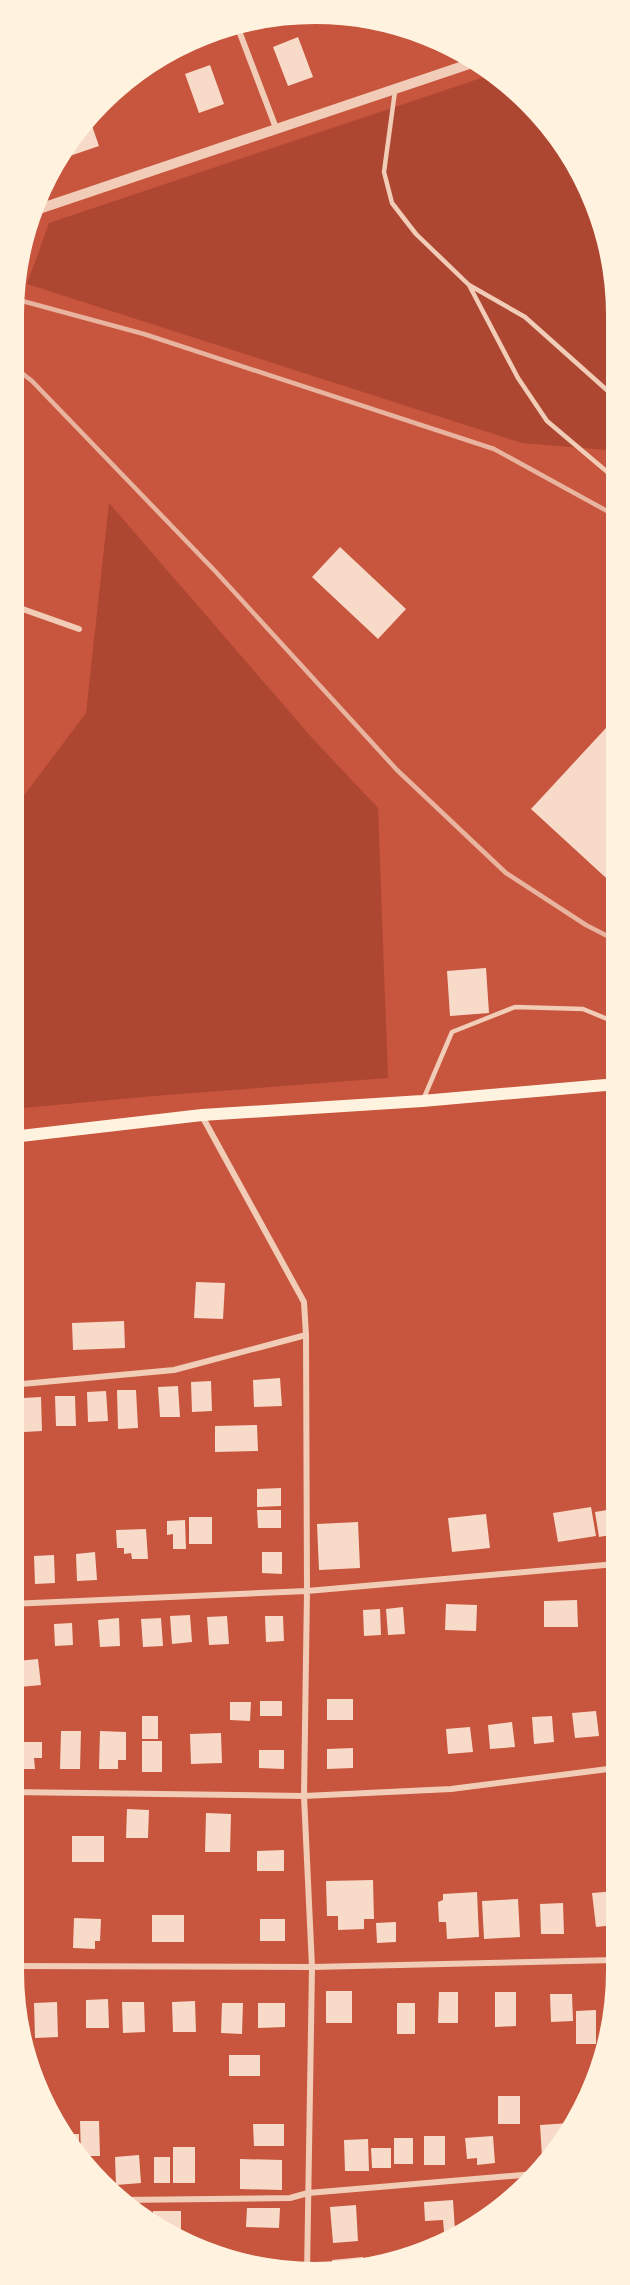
<svg xmlns="http://www.w3.org/2000/svg" width="630" height="2285" font-family="Commissioner,sans-serif">
  <style>
    .green { fill: #ae4732 }
    .building { fill: #f7dbc8 }
    .lines { fill: none; stroke-linecap: round; stroke-linejoin: round }
    .service { stroke: #f1ccb7; stroke-width: 4.5 }
    .minor { stroke: #f1ccb7; stroke-width: 6 }
    .tertiary { stroke: #f1ccb7; stroke-width: 10 }
    .secondary { stroke: #fff3e0; stroke-width: 12 }
    .rail { stroke: #e9b49f; stroke-width: 4.5 }
    .rim { fill: none; stroke: #fff3e0; stroke-width: 8 }
  </style>
  <rect width="100%" height="100%" fill="#c8553d"/>
  <path class="green" d="M496 73 545 113 598 198 618 275V451L522 443 27 284 49 223Z
    M109 503 313 739 378 808 388 1078 154 1096 12 1109 13 810 86 713Z"/>
  <path class="building" d="M404 26 413 29 421 32 408 37Z
    M298 37 313 77 288 86 273 47Z
    M210 65 224 104 199 113 185 74Z
    M89 117 99 146 58 160 56 156 60 145Z
    M340 547 406 609 378 639 312 577Z
    M618 715 617 888 531 809Z
    M486 968 489 1013 450 1016 447 971Z
    M196 1282 225 1283 223 1319 194 1318Z
    M124 1321 125 1348 73 1350 72 1323Z
    M280 1378 282 1406 254 1407 253 1380Z
    M211 1381 212 1411 192 1412 191 1382Z
    M178 1386 180 1417H160L158 1387Z
    M117 1390H136L138 1428 118 1429Z
    M106 1391 108 1421 88 1422 87 1392Z
    M55 1396H75L76 1426H56Z
    M41 1397 42 1431 24 1432 23 1398Z
    M257 1425 258 1451 215 1452V1426Z
    M11 1428H19L21 1466 11 1467Z
    M281 1488V1506L257 1507V1489Z
    M591 1507 596 1536 558 1542 553 1513Z
    M613 1509 616 1534 599 1537 595 1512Z
    M257 1510H281V1528H258Z
    M486 1514 490 1548 452 1552 448 1518Z
    M189 1517H212V1544H189Z
    M185 1520 186 1549H173V1534L167 1535V1521Z
    M358 1522 360 1568 319 1570 317 1524Z
    M146 1529 148 1559H132L131 1553 124 1554V1548H117L116 1530Z
    M95 1552 97 1580 77 1581 76 1554Z
    M262 1552H282V1574L262 1573Z
    M54 1555 55 1583 35 1584 34 1556Z
    M577 1600 578 1627H544V1601Z
    M446 1604 477 1605 476 1631 445 1630Z
    M403 1607 405 1634 388 1635 386 1609Z
    M380 1609 381 1635 364 1636 363 1610Z
    M190 1615 192 1642 172 1644 170 1616Z
    M227 1616 229 1644 209 1645 207 1617Z
    M265 1616H283L284 1641 266 1642Z
    M119 1618 120 1646 100 1647 98 1620Z
    M161 1618 163 1646 143 1647 141 1619Z
    M72 1623 73 1645 55 1646 54 1624Z
    M38 1659 41 1685 20 1687 17 1661Z
    M327 1699H353V1720H327Z
    M260 1701H282V1716H260Z
    M230 1702H251L250 1721 230 1720Z
    M596 1711 599 1736 575 1738 572 1713Z
    M142 1716H158V1739H142Z
    M552 1716 554 1742 534 1744 532 1717Z
    M512 1722 515 1747 490 1749 488 1725Z
    M470 1727 473 1752 448 1754 446 1729Z
    M61 1731H81L80 1769H60Z
    M100 1731 126 1732V1760H118V1769H99Z
    M221 1733 222 1763 191 1764 190 1734Z
    M142 1741H162V1772H142Z
    M14 1742H42V1758H34L35 1769H14Z
    M353 1748V1768L327 1769V1749Z
    M259 1750H284V1769L259 1768Z
    M127 1809 149 1810 148 1838H126Z
    M206 1813 231 1814 230 1852H205Z
    M72 1836H104V1862H72Z
    M284 1850V1871H257V1851Z
    M373 1880 374 1919H364V1929L338 1930V1916H327L326 1881Z
    M615 1891V1925L596 1927 592 1893Z
    M477 1892 479 1937 447 1939 446 1922H439L438 1902 443 1900V1894Z
    M518 1899 520 1937 484 1939 482 1901Z
    M563 1903 564 1934H541L540 1904Z
    M152 1915H184V1942H152Z
    M74 1918 101 1919 100 1941H95V1949L73 1948Z
    M260 1919H285V1941H260Z
    M396 1922V1942L377 1943 376 1923Z
    M326 1991H352V2023H326Z
    M439 1992H458V2023H438Z
    M495 1992H516V2026L495 2027Z
    M550 1994H572L573 2021 551 2022Z
    M108 1999 109 2028H86V2000Z
    M195 2001 196 2032H173L172 2002Z
    M57 2002 58 2037 35 2038 34 2003Z
    M122 2002H144L145 2032 123 2033Z
    M222 2003H243L242 2034 221 2033Z
    M258 2003H285V2027L258 2028Z
    M397 2003H415V2034H397Z
    M596 2010V2044H576V2011Z
    M229 2055H260V2076H229Z
    M498 2096H520V2124H498Z
    M80 2121H99L100 2156H81Z
    M570 2123 571 2133 551 2156 542 2157 540 2125Z
    M253 2124H284V2146H254Z
    M61 2134H79V2153H74Z
    M424 2136H445V2165H424Z
    M493 2136 495 2163 477 2165V2158L467 2159 465 2138Z
    M394 2138H413V2164H394Z
    M368 2139 369 2171H345L344 2140Z
    M173 2147H195V2183H173Z
    M371 2148H391V2168H372Z
    M139 2155 141 2183 116 2185 115 2157Z
    M154 2157H170V2183H154Z
    M240 2159 282 2160V2190L240 2189Z
    M453 2200 455 2231 444 2232 443 2220 425 2221 424 2202Z
    M356 2205 358 2241 333 2243 330 2207Z
    M247 2208H280L279 2228 246 2227Z
    M153 2211H181V2245L153 2224Z
    M363 2257 364 2266 333 2270 332 2260Z
    M255 2264H277V2271L255 2265Z"/>
  <g class="lines">
    <path class="service" d="M395 91 384 172 392 203 416 234 469 285 525 317 618 400
      M469 285 518 378 547 421 618 481
      M423 1100 452 1032 515 1007 583 1009 617 1023"/>
    <path class="minor" d="M236 23 276 128
      M14 606 79 629
      M202 1116 304 1302 306 1335 307 1591 304 1796 312 1967 307 2274
      M11 1385 174 1370 306 1335
      M10 1604 307 1591 616 1564
      M10 1792 304 1796 451 1789 616 1768
      M9 1966 312 1967 615 1960
      M121 2200 290 2198 308 2193 535 2174"/>
    <path class="tertiary" d="M33 211 481 60"/>
    <path class="secondary" d="M12 1137 202 1115 422 1101 617 1084"/>
    <path class="rail" d="M15 299 144 334 494 449 618 517
      M14 367 32 381 216 572 397 770 506 873 586 925 617 941"/>
  </g>
  <path d="M0 0H630V2285H0ZM315 20H315A295 295 0 0 1 610 315V1971A295 295 0 0 1 315 2266H315A295 295 0 0 1 20 1971V315A295 295 0 0 1 315 20Z" fill="#fff3e0" fill-rule="evenodd"/>
  <path class="rim" d="M315 20H315A295 295 0 0 1 610 315V1971A295 295 0 0 1 315 2266H315A295 295 0 0 1 20 1971V315A295 295 0 0 1 315 20Z"/>
</svg>
